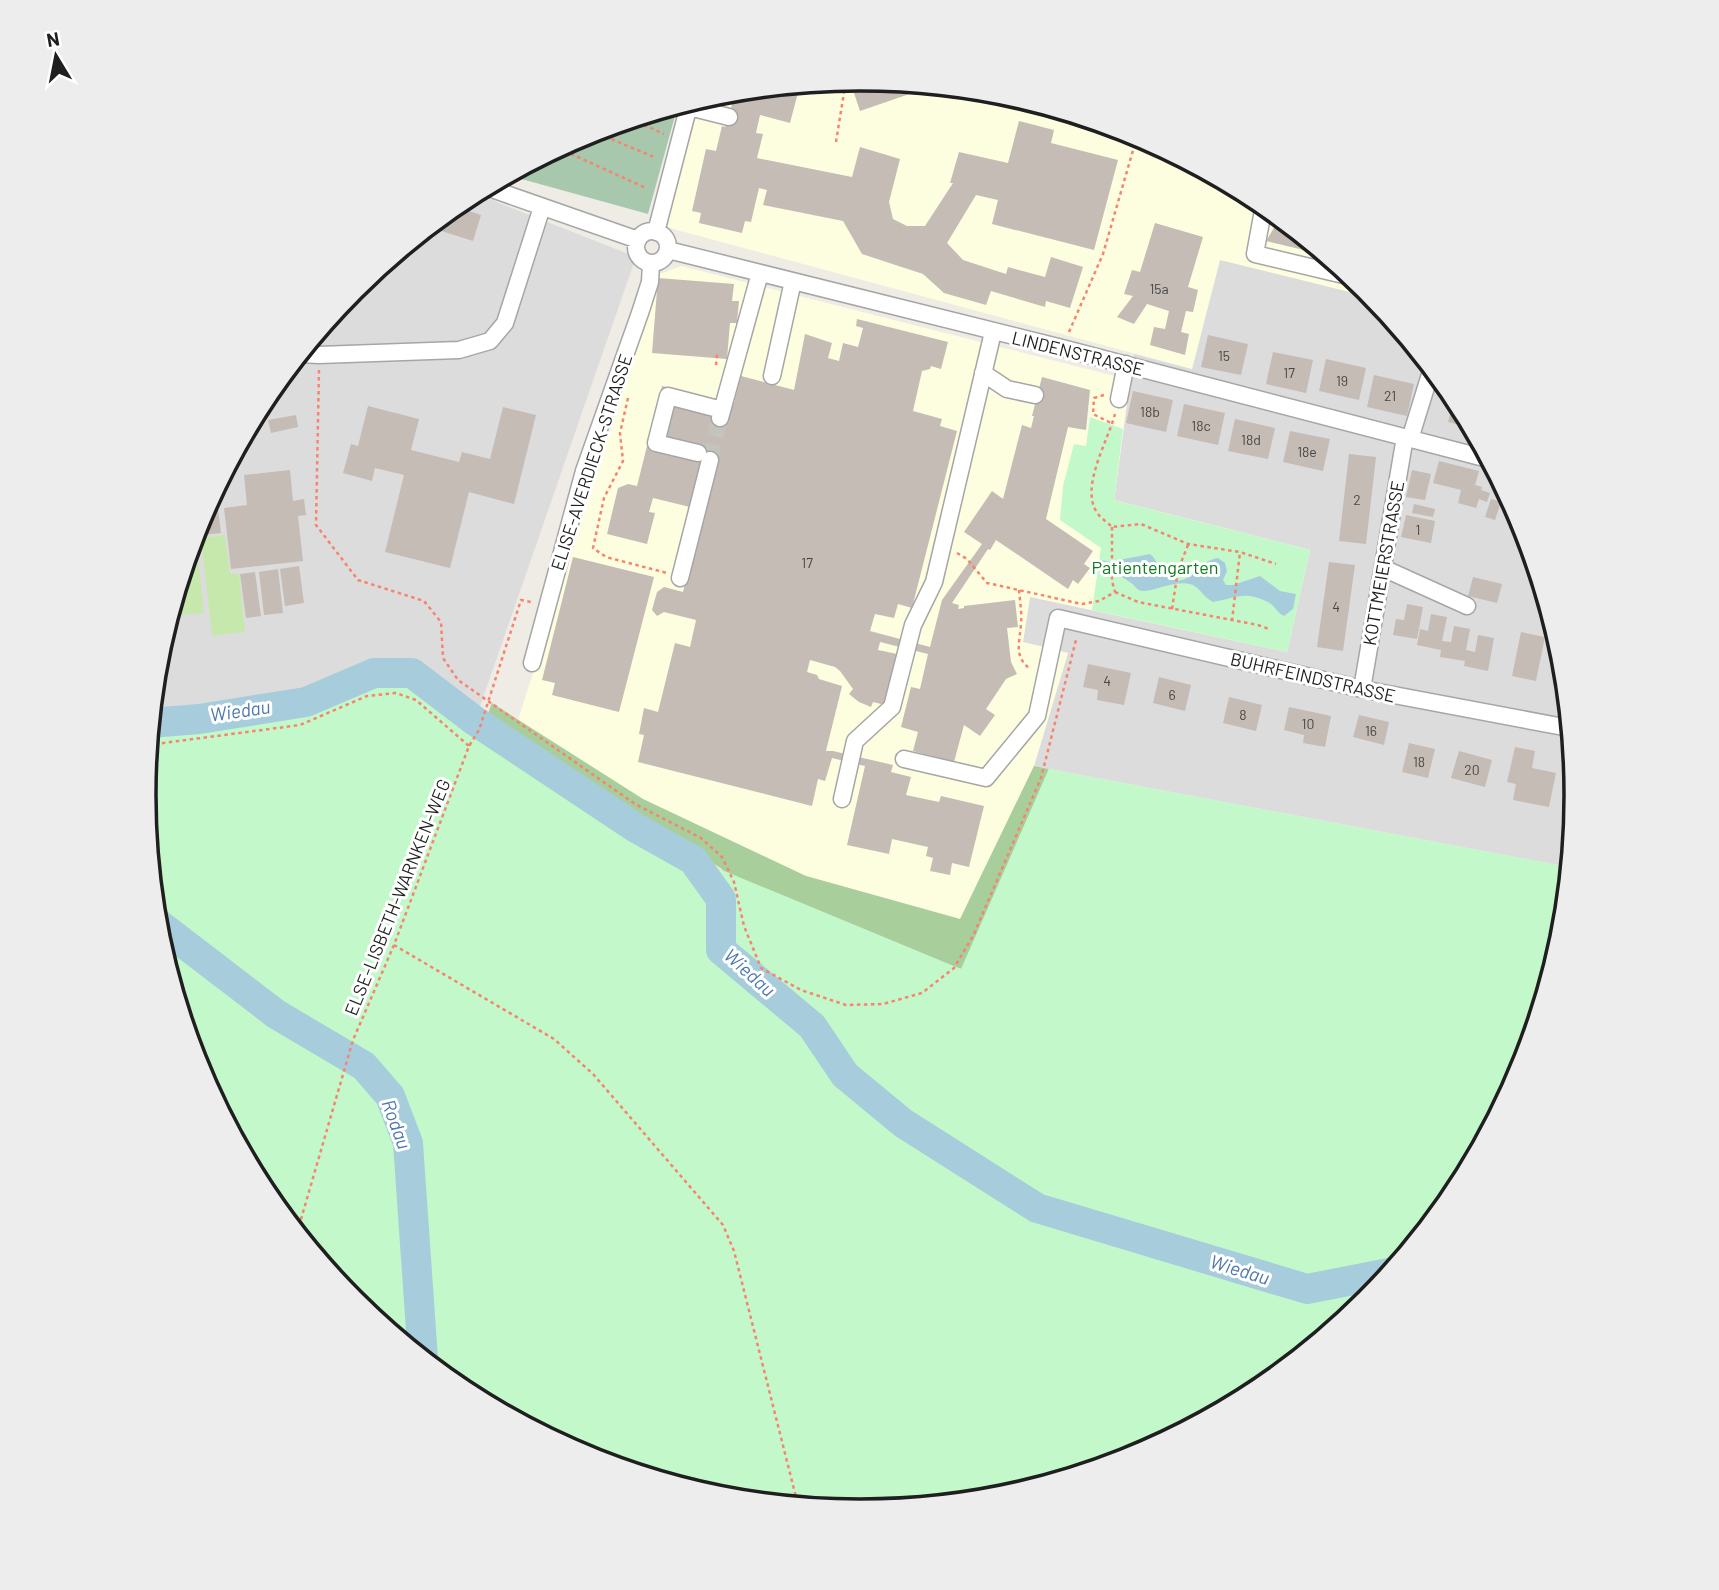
<svg xmlns="http://www.w3.org/2000/svg" width="1719" height="1590" font-family="Barlow,sans-serif">
  <style>
    .residential { fill: #dddcdc }
    .education { fill: #fdfedf }
    .grass { fill: #c7e8ac }
    .forest { fill: #a7ce9b }
    .cemetery { fill: #a7c8ad }
    .park { fill: #c3f8ca }
    .water { fill: #a7cddc }
    .lines { fill: none; stroke-linecap: round; stroke-linejoin: round }
    .river { stroke: #a7cddc; stroke-width: 30 }
    .building { fill: #c4bcb5 }
    .minor-tunnel { stroke: #c5c3bd; stroke-width: 16; stroke-dasharray: 16 8; stroke-linecap: butt }
    .minor-casing { stroke: #a6a6a6; stroke-width: 19 }
    .path { stroke: #f6846f; stroke-width: 2.5; stroke-dasharray: 3.5 3.5; stroke-linecap: butt }
    .minor { stroke: #fff; stroke-width: 16 }
    .labels { text-anchor: middle; dominant-baseline: central; stroke-width: 6; stroke-linejoin: round; paint-order: stroke }
    .number-label { font-size: 14px; fill: #484644 }
    .street-label { font-size: 18px; fill: #1f1f1f; stroke: #fff }
    .park-label { font-size: 18px; fill: #0e7b1d; stroke: #fff }
    .water-label { font-size: 19px; font-style: italic; fill: #4d78ac; stroke: #fff }
    .rim { fill: none; stroke: #1f1f1f; stroke-width: 3.5 }
  </style>
  <rect width="100%" height="100%" fill="#efece5"/>
  <path class="residential" d="M474 193 636 257 475 721 306 702 150 723 157 655 198 521 264 397 353 288 462 199Z
    M1220 259 1374 298 1455 397 1521 521 1562 656 1576 795 1569 867 1034 766 1068 653 1023 642 1030 596 1310 550 1114 500 1134 354 1192 369Z"/>
  <path class="education" d="M860 79 1000 93 1134 133 1258 200 1366 289 1374 298 1220 260 1192 369 666 227 701 98 720 92Z
    M681 266 1130 380 1114 500 1310 550 1287 652 1030 597 1023 642 1068 653 1034 766 961 919 806 876 643 799 518 720 660 274Z"/>
  <path class="grass" d="M195 529 204 613 169 616Z
    M225 535 230 574H239L245 632 212 636 201 538Z"/>
  <path class="forest" d="M492 703 643 799 806 876 960 919 1034 766 1049 769 962 969 726 898 722 869 686 846 475 748Z"/>
  <path class="cemetery" d="M678 105 648 214 507 175 586 133Z"/>
  <path class="park" d="M1090 417 1123 429 1114 500 1310 550 1287 652 1092 610 1101 548 1060 520 1063 486 1074 444 1086 446Z
    M388 661 416 664 493 722 722 870 961 969 1049 769 1569 867 1562 935 1521 1069 1455 1193 1366 1302 1257 1391 1133 1457 999 1498 859 1511 719 1497 585 1457 461 1390 353 1301 264 1193 198 1069 157 934 143 795 151 713 181 712 291 696 323 686 352 672Z"/>
  <path class="water" d="M1150 554C1158 560 1158 571 1166 576 1190 592 1197 560 1218 558L1225 563 1227 571 1223 580 1226 585H1233L1260 576 1280 591 1296 594 1293 609 1284 616C1277 613 1275 606 1268 602 1244 590 1236 598 1213 602 1205 598 1200 589 1193 585 1174 578 1150 595 1139 590 1138 590 1133 584 1131 583 1121 575 1109 571 1097 567L1098 559 1109 562Z"/>
  <g class="lines">
    <path class="river" d="M150 723 199 719 306 702 374 673H412L475 721 636 828 693 860 721 899V950L812 1026 845 1075 903 1123 1037 1208 1307 1289 1389 1273
      M156 922 276 1014 364 1066 390 1096 408 1143 423 1359"/>
  </g>
  <path class="building" d="M888 82 923 85 924 89 860 111 854 93Z
    M800 85 790 123 760 115 756 133 763 134 757 158 852 177 860 147 900 159 889 202 893 219 907 226H925L953 183H950L959 152 1008 163 1019 121 1054 130 1051 143 1118 160 1094 250 992 224 998 200 976 195 947 243 963 260 1006 274 1008 267 1045 277 1051 257 1083 267 1070 308 1046 301 1045 307 991 291 986 305 944 293 923 274 862 254 843 221 763 205 767 190 759 188 751 222 745 221 742 233 699 223 701 213 692 211 706 149 716 151 722 126 725 127 729 117 735 91Z
    M454 206 481 215 473 241 429 227Z
    M1280 218 1310 243 1325 255 1266 241Z
    M1155 223 1203 237 1188 287 1198 290 1193 312 1186 311 1181 332 1189 334 1185 355 1150 345 1154 327 1165 329 1169 311 1147 304 1134 324 1117 317 1133 296 1124 294 1132 270 1140 272Z
    M658 278 734 284 732 301H739L737 323H730L727 359 652 353Z
    M857 319 948 342 941 369 931 366 930 369 922 371 913 411 942 419 940 426 957 431 912 608 898 604 894 618 875 614 870 631 930 647 942 600 982 544 964 532 992 491 1003 499 1022 425 1031 428 1034 416H1032L1042 377 1090 390 1086 430 1068 427 1046 519 1093 551 1084 564 1090 568 1078 584 1073 580 1068 589 996 540 990 550 988 549 952 603 959 605 958 609 964 608V606L1015 600 1018 627 1007 628 1011 662 1017 674 1006 679 986 709 995 715 980 736 964 725 954 762 913 751 918 732 901 727 911 687 920 689 928 654 880 642 878 650 897 654 885 705 873 702 871 707 859 702 849 694 853 689 840 671 835 667 810 660 807 672 817 675 819 679 842 686 826 751H833L893 765 891 772 911 777 906 795 939 802 941 796 984 806 969 867 952 863 950 875 930 871 933 858 926 856 928 847 892 839 889 854 847 845 865 766 832 758 825 781 818 779 812 806 638 762 644 735 639 734 644 708 658 712 675 643 690 647 696 620 664 612 657 616 652 610 657 592 664 587 683 592 686 579 690 507 653 498 649 512 655 513 647 544 607 534 618 488 628 484 637 486 662 386 734 403 741 376 794 390 805 334 832 343 828 358 839 361 843 343 858 347 863 328 856 326Z
    M1208 335 1248 344 1241 375 1201 367Z
    M1273 352 1313 360 1306 393 1266 384Z
    M1326 359 1366 368 1359 400 1319 391Z
    M1374 375 1414 384 1407 416 1367 407Z
    M1133 391 1173 400 1166 432 1126 423Z
    M1454 400 1457 401 1471 428 1448 422Z
    M1184 404 1225 413 1218 445 1177 436Z
    M368 406 419 419 411 450 459 462 462 452 490 459 503 407 536 415 514 504 469 492 450 568 385 552 404 475 375 468 372 481 343 473 351 444 358 446Z
    M296 415 298 427 271 433 268 420Z
    M1235 419 1275 428 1268 459 1228 451Z
    M1290 431 1330 439 1323 471 1283 462Z
    M1349 454 1376 457 1366 544 1339 541Z
    M1439 461 1479 471 1475 485 1482 487 1481 490 1490 493 1487 502 1479 499 1476 508 1458 503 1461 490 1433 483Z
    M290 470 293 501 304 499 306 515 298 516 303 561 231 569 224 508 247 505 244 475Z
    M1412 470 1431 474 1425 500 1406 497Z
    M1491 499 1501 502 1495 520 1485 517Z
    M1414 504 1435 509 1433 517 1412 513Z
    M218 509 221 533 204 535 201 514 203 511Z
    M1406 515 1435 521 1431 543 1401 537Z
    M573 557 654 577 619 712 552 695 555 683 542 680Z
    M1329 562 1355 565 1343 651 1317 647Z
    M299 566 304 603 285 606 280 569Z
    M278 569 283 613 264 615 259 572Z
    M255 572 261 616 246 618 240 574Z
    M1473 577 1502 584 1497 603 1468 596Z
    M1407 604 1423 607 1417 639 1393 635 1396 619 1404 620Z
    M1431 614 1447 617 1442 641 1451 642 1454 626 1470 629 1466 650 1475 652 1478 635 1494 638 1488 671 1464 666 1465 661 1440 657 1441 650 1417 645 1420 629 1428 631Z
    M1521 632 1545 637 1536 681 1512 676Z
    M1088 664 1131 673 1124 705 1097 700 1098 690 1083 687Z
    M1159 677 1191 685 1185 711 1153 703Z
    M1229 697 1262 705 1256 731 1223 723Z
    M1289 707 1331 716 1325 747 1303 743 1304 735 1284 730Z
    M1359 715 1389 722 1384 745 1353 737Z
    M1409 743 1435 749 1428 778 1402 772Z
    M1515 747 1535 751 1532 768 1556 773 1549 807 1513 800 1516 784 1507 782Z
    M1459 751 1492 760 1485 787 1451 778Z"/>
  <g class="lines">
    <path class="minor-tunnel" d="M710 460 720 418"/>
    <g class="minor-casing">
      <path id="minor" d="M689 107 729 117
        M486 187 638 240
        M1264 205 1255 254 1352 277
        M636 247a16 16 0 1 1 32 0a16 16 0 1 1-32 0Z
        M656 232 690 101
        M668 250 1062 348 1488 459
        M300 354 319 355 459 350 490 341 505 323 542 207
        M983 373 1007 389 1035 395
        M772 376 793 281
        M1119 399 1126 364
        M720 418 760 273
        M1410 439 1432 368
        M698 453 656 443 668 396 722 410
        M1383 568 1467 606
        M680 578 710 460
        M532 663 584 471 640 313 650 282 651 263
        M1362 689 1405 437
        M904 759 986 778 1037 716 1058 618 1362 689 1569 728
        M842 799 855 741 892 707 913 625 934 582 993 332"/>
    </g>
    <path class="path" d="M631 119 664 134
      M592 131 654 157
      M836 142 846 80
      M558 148 646 188
      M1069 332 1103 254 1136 140
      M716 365 717 354
      M319 370 316 525 358 580 424 601 441 622 443 658 458 680 635 804 701 838 722 857 734 882 744 926 761 968 801 990 846 1005 883 1004 922 993 954 968 973 936 1041 778 1076 640
      M1104 395 1094 398 1093 414 1113 424
      M628 398 620 433 623 461 604 498 593 548 606 557 667 573
      M1115 414C1108 441 1081 485 1096 511 1100 518 1107 522 1112 527L1141 524 1188 544 1240 552 1276 564
      M1112 527V581L1115 592
      M957 553 967 559 987 583 1082 604 1099 601 1115 592
      M1019 590C1020 601 1022 613 1021 623 1020 643 1013 655 1030 669
      M1115 592 1138 602 1258 625 1269 629
      M1172 609 1178 570 1188 545
      M1232 621 1240 552
      M148 745 300 725 367 696 396 693 416 700 469 746
      M394 945 554 1039 593 1074 723 1225 734 1251 798 1505
      M297 1233 353 1040 394 945 469 746 479 730 521 600 531 602"/>
    <use href="#minor" class="minor"/>
  </g>
  <g class="labels">
    <g class="number-label">
      <text x="1159" y="288">15a</text>
      <text x="1224" y="355">15</text>
      <text x="1289" y="372">17</text>
      <text x="1342" y="380">19</text>
      <text x="1390" y="395">21</text>
      <text x="1150" y="411">18b</text>
      <text x="1201" y="425">18c</text>
      <text x="1251" y="439">18d</text>
      <text x="1307" y="451">18e</text>
      <text x="1357" y="499">2</text>
      <text x="1418" y="529">1</text>
      <text x="807" y="562">17</text>
      <text x="1336" y="606">4</text>
      <text x="1107" y="680">4</text>
      <text x="1172" y="694">6</text>
      <text x="1243" y="714">8</text>
      <text x="1308" y="723">10</text>
      <text x="1371" y="730">16</text>
      <text x="1419" y="761">18</text>
      <text x="1472" y="769">20</text>
    </g>
    <g class="street-label">
      <text transform="translate(1078 353) rotate(14)">LINDENSTRASSE</text>
      <text transform="translate(591 462) rotate(-72)">ELISE-AVERDIECK-STRASSE</text>
      <text transform="translate(1383 563) rotate(-80)">KOTTMEIERSTRASSE</text>
      <text transform="translate(1313 677) rotate(13)">BUHRFEINDSTRASSE</text>
      <text transform="translate(397 897) rotate(-68)">ELSE-LISBETH-WARNKEN-WEG</text>
    </g>
    <g class="park-label">
      <text x="1155" y="567">Patientengarten</text>
    </g>
    <g class="water-label">
      <text transform="translate(240 710) rotate(-8)">Wiedau</text>
      <text transform="translate(750 972) rotate(42)">Wiedau</text>
      <text transform="translate(397 1124) rotate(70)">Rodau</text>
      <text transform="translate(1240 1269) rotate(17)">Wiedau</text>
    </g>
  </g>
  <path d="M0 0H1719V1590H0ZM156 795a704 704 0 1 1 1408 0a704 704 0 1 1-1408 0Z" fill="#ededed" fill-rule="evenodd"/>
  <path class="rim" d="M156 795a704 704 0 1 1 1408 0a704 704 0 1 1-1408 0Z"/>
  <g transform="translate(56 56) rotate(350)" stroke="#ffffff" stroke-width="5" paint-order="stroke">
  <path d="M0-5L12 26L0 18L-12 26Z" fill="#1f1f1f"/>
  <text y="-10" font-size="19" font-weight="bold" text-anchor="middle" fill="#1f1f1f">N</text>
  </g>
</svg>
